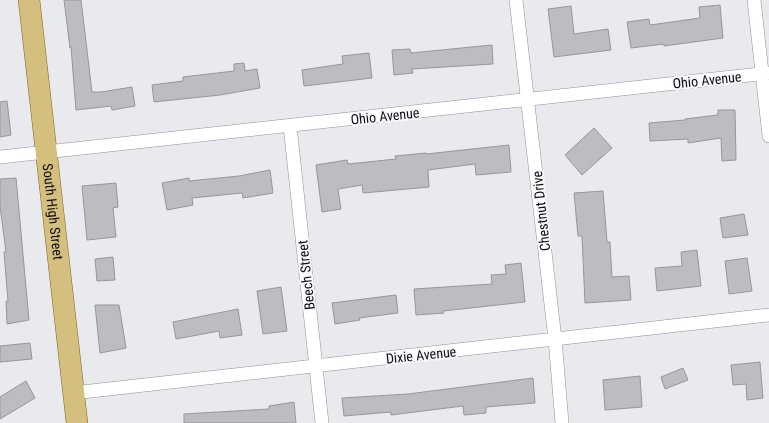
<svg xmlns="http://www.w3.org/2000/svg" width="769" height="423" font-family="'Roboto Condensed',sans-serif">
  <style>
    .building { fill: #bcbdc1; stroke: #95979b }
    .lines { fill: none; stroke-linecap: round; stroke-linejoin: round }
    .minor-casing { stroke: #909195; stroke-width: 14 }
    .primary-casing { stroke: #7d651f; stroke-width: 22 }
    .minor { stroke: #fff; stroke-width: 13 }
    .primary { stroke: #d5bf7e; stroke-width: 21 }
    .labels { text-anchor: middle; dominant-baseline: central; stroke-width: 4; stroke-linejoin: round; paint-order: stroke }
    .street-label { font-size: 14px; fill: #0d0d0e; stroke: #f6f8fc }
  </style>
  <rect width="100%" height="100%" fill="#e9eaee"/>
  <path class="building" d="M64 0H81L92 92H101L132 87 135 106 112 110 111 106 76 110 71 47 70 48Z
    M720 5 723 38 664 46V44L631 48 627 22 649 19 650 25 700 18 699 7Z
    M571 6 574 34 608 29 611 50 554 57 548 9Z
    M492 45 493 64 412 69 413 73 394 75 392 50 410 49 411 53Z
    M369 53 372 78 304 86 302 70 343 64 342 56Z
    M244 63 245 71 257 69 260 88 220 95 154 102 152 85 183 81V77L234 71V64Z
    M7 101 11 135 0 137V102Z
    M718 110H735L736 160 722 161 721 138 688 143V139L650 141 649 123 685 120V119L718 115Z
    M594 128 612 148 582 175 565 155Z
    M509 145 511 172 476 175 475 164 428 170 429 187 363 193 362 185 338 189 341 209 322 212 316 165 347 160 348 164 396 159 395 156 426 153V154Z
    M270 170 273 193 243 198 242 193 192 198 193 205 167 210 162 183 189 178V181L239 176Z
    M16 178 29 320 7 324 6 301H8L4 252H6L0 206V179Z
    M116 183 118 207 113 208 116 237 87 240 82 186Z
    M603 191 607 242H610L612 277 629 276 631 300 585 303 582 236H578L574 193Z
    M744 214 748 235 723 238 720 218Z
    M697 250 701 286 657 291 655 268 682 266 681 252Z
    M113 257 115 280 97 281 95 259Z
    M747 258 752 291 729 294 725 261Z
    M521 263 525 302 443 311 444 313 416 315 414 289 492 284 491 275 506 274 505 265Z
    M281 287 287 331 263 334 257 291Z
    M396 295 398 313 359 318 360 320 335 324 332 303Z
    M95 305H119L126 348 100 353Z
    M238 309 242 335 220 338 219 331 176 339 173 322Z
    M30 343 32 359 0 362V346Z
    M760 362 763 398 747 400 746 384 733 385 731 365Z
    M683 368 688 380 665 389 661 377Z
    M640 376 642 407 605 410 603 380Z
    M533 378 535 403 486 407V413L464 415 463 406 391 415V412L344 416 342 398 408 394Z
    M26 381 35 398 0 419V397Z
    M294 402 296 423H184V414L269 409V406Z"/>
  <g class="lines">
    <g class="minor-casing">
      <path id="minor" d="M516 0 555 339 562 423
        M754 0 769 136
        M290 126 322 423
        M0 157 769 73
        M73 393 769 315"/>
    </g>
    <g class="primary-casing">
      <g id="primary">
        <path id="s1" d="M29 0 77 423"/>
      </g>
    </g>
    <use href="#minor" class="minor"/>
    <use href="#primary" class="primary"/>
  </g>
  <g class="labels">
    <g class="street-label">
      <text transform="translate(707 80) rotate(-6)">Ohio Avenue</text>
      <text transform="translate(385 116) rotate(-6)">Ohio Avenue</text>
      <text transform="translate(541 211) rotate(-96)">Chestnut Drive</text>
      <text stroke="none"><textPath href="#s1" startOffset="213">South High Street</textPath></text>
      <text transform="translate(306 275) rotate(-96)">Beech Street</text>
      <text transform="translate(421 355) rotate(-6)">Dixie Avenue</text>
    </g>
  </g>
</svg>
